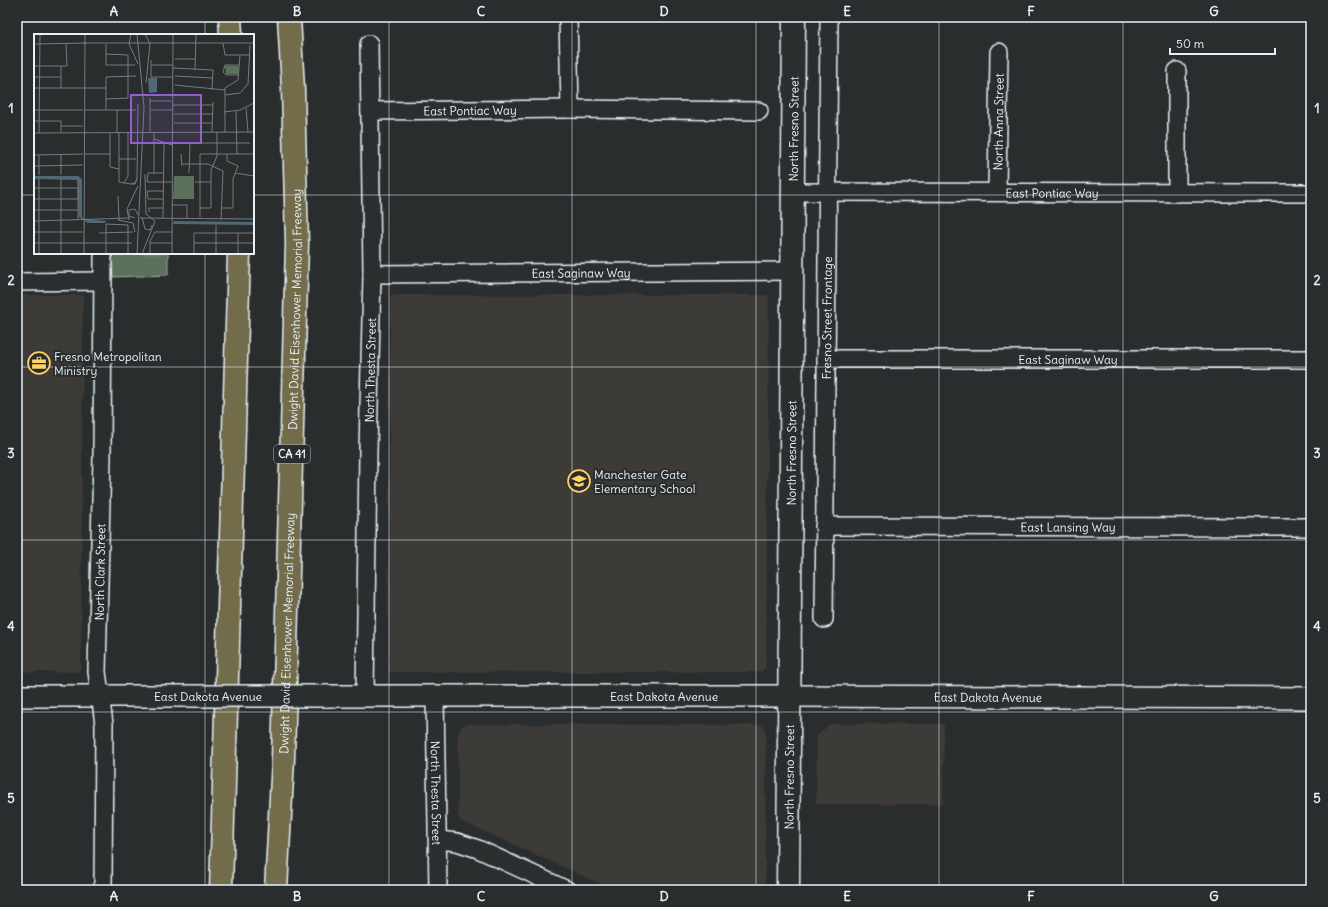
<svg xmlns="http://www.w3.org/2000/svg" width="1328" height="907" font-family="Delius,sans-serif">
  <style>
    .built { fill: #3d3a38 }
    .green { fill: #5b715c; stroke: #a2b1aa }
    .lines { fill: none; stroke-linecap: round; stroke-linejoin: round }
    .minor-casing { stroke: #e8f1f8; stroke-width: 20 }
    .tertiary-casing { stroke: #e8f1f8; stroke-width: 24 }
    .secondary-casing { stroke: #e8f1f8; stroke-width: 25 }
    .motorway-casing { stroke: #e8f1f8; stroke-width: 25 }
    .minor { stroke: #2a2d2e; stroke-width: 17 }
    .tertiary { stroke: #2a2d2e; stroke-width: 21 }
    .secondary { stroke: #2a2d2e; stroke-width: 22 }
    .motorway { stroke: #736c4b; stroke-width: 22 }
    .tertiary-bridge-casing { stroke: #e8f1f8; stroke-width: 24; stroke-linecap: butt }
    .tertiary-bridge { stroke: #2a2d2e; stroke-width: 21 }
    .grid { fill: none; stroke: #e8f1f8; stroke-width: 1; stroke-opacity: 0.55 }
    .labels { text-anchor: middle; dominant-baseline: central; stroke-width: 4; stroke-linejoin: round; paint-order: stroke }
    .shield { fill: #2a2d2e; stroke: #afb6bb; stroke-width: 1 }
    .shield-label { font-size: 11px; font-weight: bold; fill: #e8f1f8 }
    .street-label { font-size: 12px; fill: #e8f1f8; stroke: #2a2d2e }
    .poi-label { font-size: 12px; fill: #e8f1f8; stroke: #2a2d2e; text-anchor: start }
    .inset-road { fill: none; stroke: #767b7f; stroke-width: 1 }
    .view { fill: #965dcd; fill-opacity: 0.15; stroke: #965dcd; stroke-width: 2 }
    .inset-edge { fill: none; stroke: #e8f1f8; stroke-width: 2 }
    .neatline { fill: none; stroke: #e8f1f8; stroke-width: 1.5 }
    .grid-label { font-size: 13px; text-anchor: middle; font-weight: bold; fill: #e8f1f8 }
  </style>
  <rect width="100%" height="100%" fill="#2a2d2e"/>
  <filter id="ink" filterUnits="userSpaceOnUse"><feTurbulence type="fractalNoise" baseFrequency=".025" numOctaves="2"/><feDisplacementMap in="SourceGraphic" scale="8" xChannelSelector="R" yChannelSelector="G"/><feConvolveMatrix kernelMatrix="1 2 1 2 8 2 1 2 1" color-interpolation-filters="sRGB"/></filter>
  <g filter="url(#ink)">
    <path class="built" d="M17 295H83L81 669 76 672H17Z
      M390 295H769L766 667 761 672H388Z
      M467 724 760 725 763 726 766 732 765 890H614L463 822 460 820 458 814V733L462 726Z
      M830 724H944L943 804H816L817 736Z"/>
    <path class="green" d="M112 253H168V275L113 277Z"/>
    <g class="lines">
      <g class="minor-casing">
        <g id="minor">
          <path d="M568 17 570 109"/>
          <path id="s1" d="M370 111 570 109 759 111"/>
          <path id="s2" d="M792 192 1311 193"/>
          <path id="s3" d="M997 192 999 52"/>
          <path d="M1177 193V71"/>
          <path d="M103 253 102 457 97 672 104 724 103 890"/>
          <path id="s4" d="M372 274 791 271"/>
          <path d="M17 282 102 281"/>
          <path id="s5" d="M826 359H1311"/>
          <path id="s6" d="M824 526 1311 527"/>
          <path id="s7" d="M824 619 829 17"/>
          <path id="s8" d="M365 696 368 451 372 274 369 44"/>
          <path id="s9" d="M435 696 438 890"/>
          <path d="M438 840 457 842 478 849 567 890"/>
        </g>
      </g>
      <g class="tertiary-casing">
        <g id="tertiary">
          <path d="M17 696H184"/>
          <path id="s10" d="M325 696H790L1311 698"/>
        </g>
      </g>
      <g class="secondary-casing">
        <g id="secondary">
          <path id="s11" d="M788 890 794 17"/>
        </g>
      </g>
      <g class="motorway-casing">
        <g id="motorway">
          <path d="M230 17 231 35"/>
          <path d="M221 890 239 253"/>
          <path id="s12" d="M276 890 283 759 297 244 293 89 289 17"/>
        </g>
      </g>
      <use href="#minor" class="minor"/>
      <use href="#tertiary" class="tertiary"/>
      <use href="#secondary" class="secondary"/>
      <use href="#motorway" class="motorway"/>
      <g class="tertiary-bridge-casing">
        <path id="tertiary-bridge" d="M184 696H325"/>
      </g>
      <use href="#tertiary-bridge" class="tertiary-bridge"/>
    </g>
  </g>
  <path class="grid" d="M205 17V35M389 17V890M572 17V890M756 17V890M939 17V890M1123 17V890M17 195H35M253 195H1311M205 253V890M17 367H1311M17 540H1311M17 712H1311"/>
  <defs>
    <g id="office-ring" transform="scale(1.15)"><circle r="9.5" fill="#2a2d2e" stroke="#ffd166" stroke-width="1.5"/><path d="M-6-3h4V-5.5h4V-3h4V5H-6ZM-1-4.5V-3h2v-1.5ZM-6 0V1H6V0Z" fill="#ffd166"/></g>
    <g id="school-ring" transform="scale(1.15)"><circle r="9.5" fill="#2a2d2e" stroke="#ffd166" stroke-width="1.5"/><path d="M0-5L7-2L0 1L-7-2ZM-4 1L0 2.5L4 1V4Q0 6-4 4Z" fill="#ffd166"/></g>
  </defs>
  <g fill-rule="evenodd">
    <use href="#office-ring" x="39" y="363"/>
    <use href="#school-ring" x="579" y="481"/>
  </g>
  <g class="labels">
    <rect class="shield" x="274" y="445" width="36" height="18" rx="3"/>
    <g class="shield-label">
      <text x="292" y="454">CA 41</text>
    </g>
    <g class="street-label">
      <text stroke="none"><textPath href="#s1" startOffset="100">East Pontiac Way</textPath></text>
      <text stroke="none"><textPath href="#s3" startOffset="70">North Anna Street</textPath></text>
      <text stroke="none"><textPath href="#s11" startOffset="761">North Fresno Street</textPath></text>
      <text stroke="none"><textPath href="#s2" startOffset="260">East Pontiac Way</textPath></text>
      <text stroke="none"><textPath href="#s4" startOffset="209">East Saginaw Way</textPath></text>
      <text stroke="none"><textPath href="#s12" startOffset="581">Dwight David Eisenhower Memorial Freeway</textPath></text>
      <text stroke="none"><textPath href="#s7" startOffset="301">Fresno Street Frontage</textPath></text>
      <text stroke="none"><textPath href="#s5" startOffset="242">East Saginaw Way</textPath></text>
      <text stroke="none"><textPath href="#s8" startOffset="326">North Thesta Street</textPath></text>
      <text stroke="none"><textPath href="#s11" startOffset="437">North Fresno Street</textPath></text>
      <text stroke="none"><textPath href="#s6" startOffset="244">East Lansing Way</textPath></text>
      <text transform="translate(100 572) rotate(-89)">North Clark Street</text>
      <text stroke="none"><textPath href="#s12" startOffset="257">Dwight David Eisenhower Memorial Freeway</textPath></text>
      <text x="208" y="696">East Dakota Avenue</text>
      <text stroke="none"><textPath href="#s10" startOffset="339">East Dakota Avenue</textPath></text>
      <text stroke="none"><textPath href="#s10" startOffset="663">East Dakota Avenue</textPath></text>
      <text stroke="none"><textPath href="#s11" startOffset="113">North Fresno Street</textPath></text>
      <text stroke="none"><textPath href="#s9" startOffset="97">North Thesta Street</textPath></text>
    </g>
    <g class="poi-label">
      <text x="54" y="356">Fresno Metropolitan<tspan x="54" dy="14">Ministry</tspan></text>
      <text x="594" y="474">Manchester Gate<tspan x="594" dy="14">Elementary School</tspan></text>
    </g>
  </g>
  <g transform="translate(34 34)">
    <rect width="220" height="220" fill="#2a2d2e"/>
    <path d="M191 32H204L205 40H192ZM140 142H160V165H139Z" fill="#5b715c"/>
    <path d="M114 44H123V58L115 59ZM0 142H44L48 145V183L50 185 72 187 71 189H54L45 183 43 146 0 145ZM140 187 220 188V191L139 190Z" fill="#516875"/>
    <path class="inset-road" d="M97 0 95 10 104 30M103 0 110 73 103 220M111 0 116 10 112 49M49 9H220M189 9 191 21H216M0 10 52 9M72 10V31H101M141 25H161M117 26V43H139M117 31H139M0 32H33L32 9M27 32V54M139 34 179 36 178 56M161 36 162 0M205 41H192L189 38 191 31H205M141 42 179 44M0 43H27M141 51 191 56M0 54H72M191 61 206 59 214 50 216 11M72 65 94 64V21L72 20M116 67H137M139 71H179M212 74 214 98M0 76H49M50 76H102M72 76V43L102 42M83 76V98M117 76H139M202 77 203 120M190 78 206 76 220 69M140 80H179M0 87H27V98M140 89H178M27 92H49M76 98V133L85 135M85 98V148L97 150M116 98V64M120 98V139M178 98 179 68M191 98V54L204 46 206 21M0 99 220 98M5 99 6 0M120 105 138 111M27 120V141M50 120H76M147 120 148 132M0 121 49 120M85 125H102M148 130H174L189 137 187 186M0 132 49 131M129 139H114L113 148H138M155 139 156 109H216M201 139 220 142M5 141V121M103 145 104 70M103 145 101 150H97L101 149ZM161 148H177M90 149 94 142V98M0 154H44V185M84 162 85 186M0 165H44M129 165H114L113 157H129M138 171H153V184M166 174H177V136L183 122V98M188 174H199V145L204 132 193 127V120M0 176H44M115 178V174H129M108 183 111 195 116 196 118 191M166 183V120H220M101 184 95 182V176L101 175 104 181M106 184 220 185M129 184 130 110M84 186 99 189 101 198M95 186 93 175 104 152M0 187 96 184M182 191V220M0 198H49M65 199 99 198M0 209H98M116 209H138M160 209H220M5 220V145M27 220V145M50 220 51 0M72 220V190L94 191V220M108 220 121 187 112 180 111 140M116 220V207L121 198H138M138 220 139 0M160 220V199H220M204 220V199"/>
    <path class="view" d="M97 61H167V109H97Z"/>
    <rect width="220" height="220" class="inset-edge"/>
  </g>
  <rect width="1328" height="907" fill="none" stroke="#2a2d2e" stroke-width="44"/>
  <path d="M1170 48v6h105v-6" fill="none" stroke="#e8f1f8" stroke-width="2"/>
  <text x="1176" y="48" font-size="12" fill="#e8f1f8" stroke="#2a2d2e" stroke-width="3" paint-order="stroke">50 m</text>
  <rect x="22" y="22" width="1284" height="863" class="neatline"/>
  <g class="grid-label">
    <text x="114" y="16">A</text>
    <text x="297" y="16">B</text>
    <text x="481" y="16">C</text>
    <text x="664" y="16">D</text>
    <text x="847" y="16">E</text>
    <text x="1031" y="16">F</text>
    <text x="1214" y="16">G</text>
    <text x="11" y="113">1</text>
    <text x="1317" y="113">1</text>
    <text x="11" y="285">2</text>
    <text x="1317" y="285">2</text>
    <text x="11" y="458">3</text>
    <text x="1317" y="458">3</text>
    <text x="11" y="631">4</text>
    <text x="1317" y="631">4</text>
    <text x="11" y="803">5</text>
    <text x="1317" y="803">5</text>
    <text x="114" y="901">A</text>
    <text x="297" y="901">B</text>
    <text x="481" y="901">C</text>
    <text x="664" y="901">D</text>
    <text x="847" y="901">E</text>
    <text x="1031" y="901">F</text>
    <text x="1214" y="901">G</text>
  </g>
</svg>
